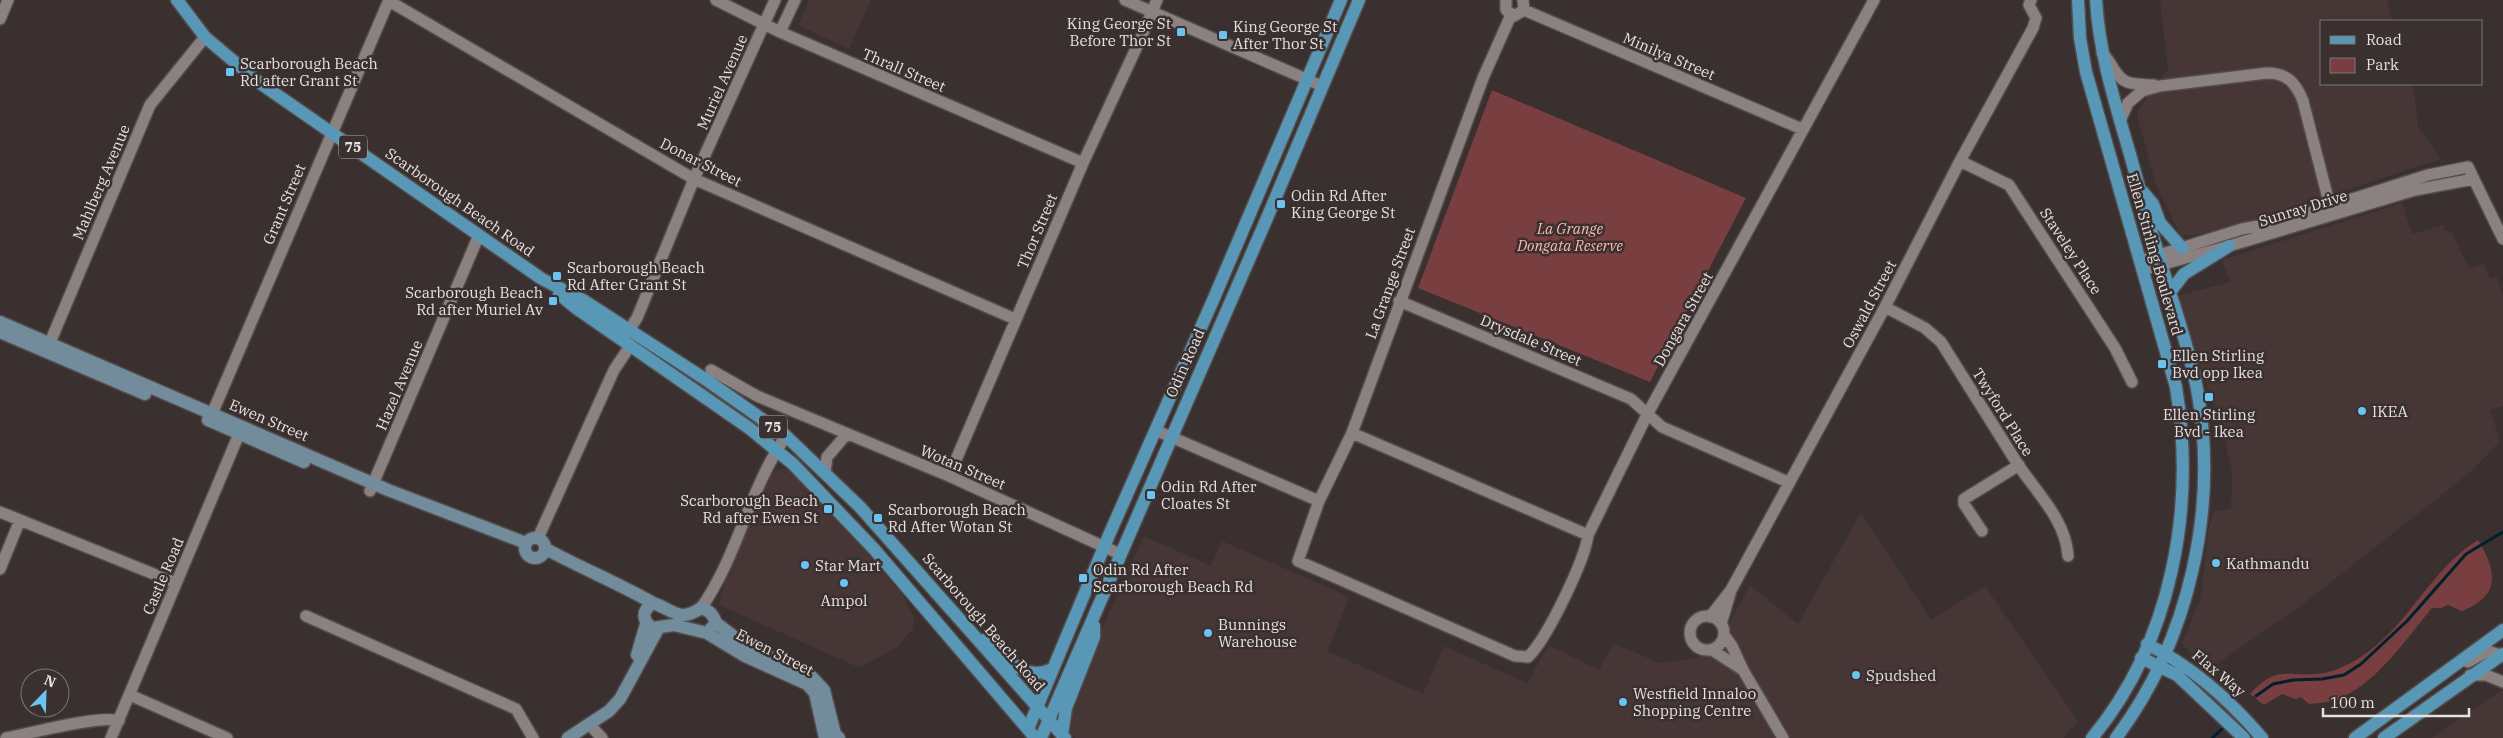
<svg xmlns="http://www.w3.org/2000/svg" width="2503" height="738" font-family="'IBM Plex Serif',serif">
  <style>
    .built { fill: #473636 }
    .green { fill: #793e3f }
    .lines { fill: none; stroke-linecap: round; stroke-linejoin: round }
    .stream { stroke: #021f2d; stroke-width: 3 }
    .street-casing { stroke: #534c4c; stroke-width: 14 }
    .secondary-casing { stroke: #534c4c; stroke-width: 15 }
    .primary-casing { stroke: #534c4c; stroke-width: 15 }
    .street { stroke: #8c8181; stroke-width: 11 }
    .secondary { stroke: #728c9b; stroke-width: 12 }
    .primary { stroke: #5997b6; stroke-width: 12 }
    .poi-dot { fill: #6ac3f1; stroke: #39302f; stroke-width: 2 }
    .labels { text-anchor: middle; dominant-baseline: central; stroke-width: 5; stroke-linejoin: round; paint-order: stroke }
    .shield { fill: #39302f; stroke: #b2abab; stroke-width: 1 }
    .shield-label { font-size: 14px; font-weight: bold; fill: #e6e0e0 }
    .poi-label { font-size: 15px; fill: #e6e0e0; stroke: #39302f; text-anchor: start }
    .street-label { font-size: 15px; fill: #e6e0e0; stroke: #39302f }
    .park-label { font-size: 15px; font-style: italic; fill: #feb7b6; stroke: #39302f }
  </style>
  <rect width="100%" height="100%" fill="#39302f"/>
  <path class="built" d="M809 0H871L849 49 798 25Z
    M2160 0H2387L2392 21H2322V84H2413L2418 127 2441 159 2217 232 2181 236 2156 185 2137 116 2138 110 2168 69Z
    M2402 203 2412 234 2443 225 2445 231H2451L2469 269 2484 264 2490 278 2497 277 2503 295V406L2490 410 2500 441 2472 471 2302 605 2212 667 2195 659 2182 643 2201 597 2209 526 2214 512 2231 508 2232 473 2223 432 2177 296 2230 282 2222 260Z
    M786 469 793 472 844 526 902 594 914 617 913 629 897 647 860 668 719 605 725 578 770 476 776 470Z
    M1861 512 1931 620 1985 586 2078 721 2064 738H1075L1066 728 1071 697 1144 536 1211 566 1222 541 1350 597 1327 651 1423 694 1444 646 1527 683 1549 645 1599 670 1613 643 1660 663 1712 655 1750 585 1798 624Z
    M2503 689V738H2432Z"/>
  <path class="green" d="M1492 90 1746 198 1650 382 1418 288Z
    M2478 540C2497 571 2501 596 2462 611L2448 605 2441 608H2432C2406 639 2380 679 2343 697 2333 702 2320 703 2309 704L2301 697 2295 699 2282 694 2264 705 2250 694C2277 666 2282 676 2316 674 2332 673 2346 666 2359 658 2408 628 2430 569 2478 540Z"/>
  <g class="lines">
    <path class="stream" d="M2256 696 2273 684 2293 680 2322 679 2344 675 2361 664 2407 621 2466 554 2503 532
      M2212 738 2222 729"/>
    <g class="street-casing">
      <path id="street" d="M716 0 780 32 1083 163
        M1125 0 1322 86
        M1506 0V10L1514 16 1524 10 1523 0
        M389 1 694 179 1015 319
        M1524 10 1802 129
        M1511 15 1483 78 1352 433 1319 501 1298 561 1515 656 1528 657C1547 639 1585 560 1588 535L1648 413 1874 0
        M0 19 8 0
        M780 32 795 0
        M2102 53C2110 60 2112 69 2119 76 2127 86 2142 84 2154 85
        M2120 121 2128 103 2142 91 2160 86 2267 73C2287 73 2296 83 2303 101L2332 214
        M1960 161 2009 185 2115 348 2132 382
        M2140 261 2242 229 2280 222 2428 175 2468 167 2503 239
        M2142 270 2229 246 2415 190 2474 179
        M1399 301 1631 399 1662 427 1788 482
        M1885 307 1925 328 1941 342C1966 382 1992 423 2017 463 2036 492 2066 520 2068 556
        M625 336 637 318 694 179 775 0
        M46 352 150 105 205 37
        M711 370 757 396 949 476 1120 554
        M209 421 389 0
        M1155 430 1319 501
        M1352 433 1588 535
        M825 472 827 457 846 435
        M949 476 1083 163 1139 42 1157 0
        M370 491 479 235
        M0 512 176 583
        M1982 531 1964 504V499L2019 465
        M538 538 614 370 630 346
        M0 569 20 520
        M701 608C738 556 749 489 786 436
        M306 616 516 709 533 738
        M1690 633a17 17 0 1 1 34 0a17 17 0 1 1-34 0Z
        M1710 617 1731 590 1885 307 1960 161 2033 28 2036 18 2029 5 2031 0
        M1721 624 1730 594
        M1724 635 1732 646 1743 670
        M1712 650 1743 670 1783 738
        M2468 662 2488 651 2503 656
        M2470 675H2486L2503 682
        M130 695 227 738
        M589 724 602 738
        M6 738C27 734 104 714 119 721
        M111 738 242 427"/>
    </g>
    <g class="secondary-casing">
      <path id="secondary" d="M0 322 388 490 526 543
        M0 332 145 394
        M208 420 304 462
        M525 548a10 10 0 1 1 20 0a10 10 0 1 1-20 0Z
        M546 549C581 568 618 583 653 603
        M653 603C674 610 679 623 701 608 710 611 713 614 716 623L707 633 674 625 653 628C642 621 641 611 653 603Z
        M716 623 748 647 811 676 824 690 835 734 839 738
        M707 633 745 656 807 684 815 693 825 738
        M637 655 646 624
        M568 738 609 711 620 699 658 629"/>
    </g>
    <g class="primary-casing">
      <path id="primary" d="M177 0 205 37 257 81 542 279 583 300 708 381 786 436 860 507 1065 738
        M2078 0 2080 38 2086 72 2176 387C2196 508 2172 641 2092 738
        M2096 0C2099 54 2116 106 2131 158 2141 194 2151 231 2162 266 2174 307 2189 347 2197 389 2219 508 2189 641 2116 738
        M2143 192 2153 204 2160 223 2182 248
        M2170 292 2184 274 2229 246
        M559 294 576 308 749 428 793 464 874 549 1032 734
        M986 639C1005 657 1024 683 1052 669
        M2147 644C2193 667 2229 699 2262 738
        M2141 658 2177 675 2244 738
        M1028 729 1109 535 1214 298 1341 0
        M1062 735 1066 708 1094 637V626
        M1041 738 1264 225 1359 0
        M2355 738 2503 630
        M2384 738 2503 654"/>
    </g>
    <use href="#street" class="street"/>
    <use href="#secondary" class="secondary"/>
    <use href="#primary" class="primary"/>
  </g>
  <g class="poi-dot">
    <rect x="1176" y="27" width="10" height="10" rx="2.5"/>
    <rect x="1218" y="30" width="10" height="10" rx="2.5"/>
    <rect x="225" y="67" width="10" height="10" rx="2.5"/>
    <rect x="1276" y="199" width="10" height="10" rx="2.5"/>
    <rect x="552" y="271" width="10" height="10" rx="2.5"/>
    <rect x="548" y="296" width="10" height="10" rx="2.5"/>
    <rect x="2157" y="359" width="10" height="10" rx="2.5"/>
    <rect x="2204" y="392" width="10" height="10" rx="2.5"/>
    <circle cx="2362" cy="411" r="5"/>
    <rect x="1146" y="490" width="10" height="10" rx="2.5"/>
    <rect x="823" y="504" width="10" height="10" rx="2.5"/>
    <rect x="873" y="513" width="10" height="10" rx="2.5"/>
    <circle cx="2216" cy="563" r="5"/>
    <circle cx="805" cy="565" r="5"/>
    <rect x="1078" y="573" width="10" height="10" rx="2.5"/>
    <circle cx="844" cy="583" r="5"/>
    <circle cx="1208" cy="633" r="5"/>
    <circle cx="1856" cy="675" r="5"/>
    <circle cx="1623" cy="702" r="5"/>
  </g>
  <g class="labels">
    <g class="shield">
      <rect x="339" y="135.5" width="28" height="23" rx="4"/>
      <rect x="759" y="415.5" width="28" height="23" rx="4"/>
    </g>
    <g class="shield-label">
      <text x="353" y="147">75</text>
      <text x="773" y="427">75</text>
    </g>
    <g class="poi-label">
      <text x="1171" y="23" text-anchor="end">King George St<tspan x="1171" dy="17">Before Thor St</tspan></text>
      <text x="1233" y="26">King George St<tspan x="1233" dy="17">After Thor St</tspan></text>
      <text x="240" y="63">Scarborough Beach<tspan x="240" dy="17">Rd after Grant St</tspan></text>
      <text x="1291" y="195">Odin Rd After<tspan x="1291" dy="17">King George St</tspan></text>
      <text x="567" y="267">Scarborough Beach<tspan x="567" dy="17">Rd After Grant St</tspan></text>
      <text x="543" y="292" text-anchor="end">Scarborough Beach<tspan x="543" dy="17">Rd after Muriel Av</tspan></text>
      <text x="2172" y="355">Ellen Stirling<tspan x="2172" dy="17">Bvd opp Ikea</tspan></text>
      <text x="2372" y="411">IKEA</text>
      <text x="2209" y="414" text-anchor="middle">Ellen Stirling<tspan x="2209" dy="17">Bvd - Ikea</tspan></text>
      <text x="1161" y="486">Odin Rd After<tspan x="1161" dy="17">Cloates St</tspan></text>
      <text x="818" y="500" text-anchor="end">Scarborough Beach<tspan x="818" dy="17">Rd after Ewen St</tspan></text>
      <text x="888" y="509">Scarborough Beach<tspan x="888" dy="17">Rd After Wotan St</tspan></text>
      <text x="2226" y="563">Kathmandu</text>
      <text x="815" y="565">Star Mart</text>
      <text x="1093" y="569">Odin Rd After<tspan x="1093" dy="17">Scarborough Beach Rd</tspan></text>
      <text x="844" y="600" text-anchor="middle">Ampol</text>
      <text x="1218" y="624">Bunnings<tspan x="1218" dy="17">Warehouse</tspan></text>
      <text x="1866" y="675">Spudshed</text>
      <text x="1633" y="693">Westfield Innaloo<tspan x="1633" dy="17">Shopping Centre</tspan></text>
    </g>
    <g class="street-label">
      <text transform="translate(1669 56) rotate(23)">Minilya Street</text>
      <text transform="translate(904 70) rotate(23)">Thrall Street</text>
      <text transform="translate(722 82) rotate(-66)">Muriel Avenue</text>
      <text transform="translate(701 162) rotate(27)">Donar Street</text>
      <text transform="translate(101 182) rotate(-67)">Mahlberg Avenue</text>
      <text transform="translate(460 202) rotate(35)">Scarborough Beach Road</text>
      <text transform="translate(284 204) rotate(-67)">Grant Street</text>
      <text transform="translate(2303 208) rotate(-17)">Sunray Drive</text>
      <text transform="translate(1037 231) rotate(-67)">Thor Street</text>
      <text transform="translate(2071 251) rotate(57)">Staveley Place</text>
      <text transform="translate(2155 254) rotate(74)">Ellen Stirling Boulevard</text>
      <text transform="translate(1390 283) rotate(-70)">La Grange Street</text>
      <text transform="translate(1869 304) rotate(-62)">Oswald Street</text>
      <text transform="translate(1683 319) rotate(-61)">Dongara Street</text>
      <text transform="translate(1531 340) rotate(23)">Drysdale Street</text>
      <text transform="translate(1185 363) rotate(-66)">Odin Road</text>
      <text transform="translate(399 385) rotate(-67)">Hazel Avenue</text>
      <text transform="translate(2003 412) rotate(58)">Twyford Place</text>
      <text transform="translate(269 420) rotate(23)">Ewen Street</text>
      <text transform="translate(963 467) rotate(23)">Wotan Street</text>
      <text transform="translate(163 576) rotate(-67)">Castle Road</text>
      <text transform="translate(984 622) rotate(49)">Scarborough Beach Road</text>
      <text transform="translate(775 652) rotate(27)">Ewen Street</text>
      <text transform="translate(2219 673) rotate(40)">Flax Way</text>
    </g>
    <g class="park-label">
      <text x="1570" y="228">La Grange<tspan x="1570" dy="17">Dongata Reserve</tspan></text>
    </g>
  </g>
  <rect x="2320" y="20" width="162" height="65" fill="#39302f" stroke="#7e7676"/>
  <rect x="2330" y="36" width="25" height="8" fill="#5997b6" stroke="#7e7676"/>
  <text x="2366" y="45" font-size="15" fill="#e6e0e0">Road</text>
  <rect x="2330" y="58" width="25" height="15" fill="#793e3f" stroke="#7e7676"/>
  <text x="2366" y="70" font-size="15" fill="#e6e0e0">Park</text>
  <g transform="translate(45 693) rotate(23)"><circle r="24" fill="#39302f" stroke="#7e7676"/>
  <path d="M0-4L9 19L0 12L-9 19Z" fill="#6ac3f1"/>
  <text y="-8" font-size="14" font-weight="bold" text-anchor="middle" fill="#e6e0e0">N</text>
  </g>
  <path d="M2323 708v8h146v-8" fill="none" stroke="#e6e0e0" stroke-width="2.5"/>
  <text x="2330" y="708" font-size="15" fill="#e6e0e0" stroke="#39302f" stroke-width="4" paint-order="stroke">100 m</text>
</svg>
